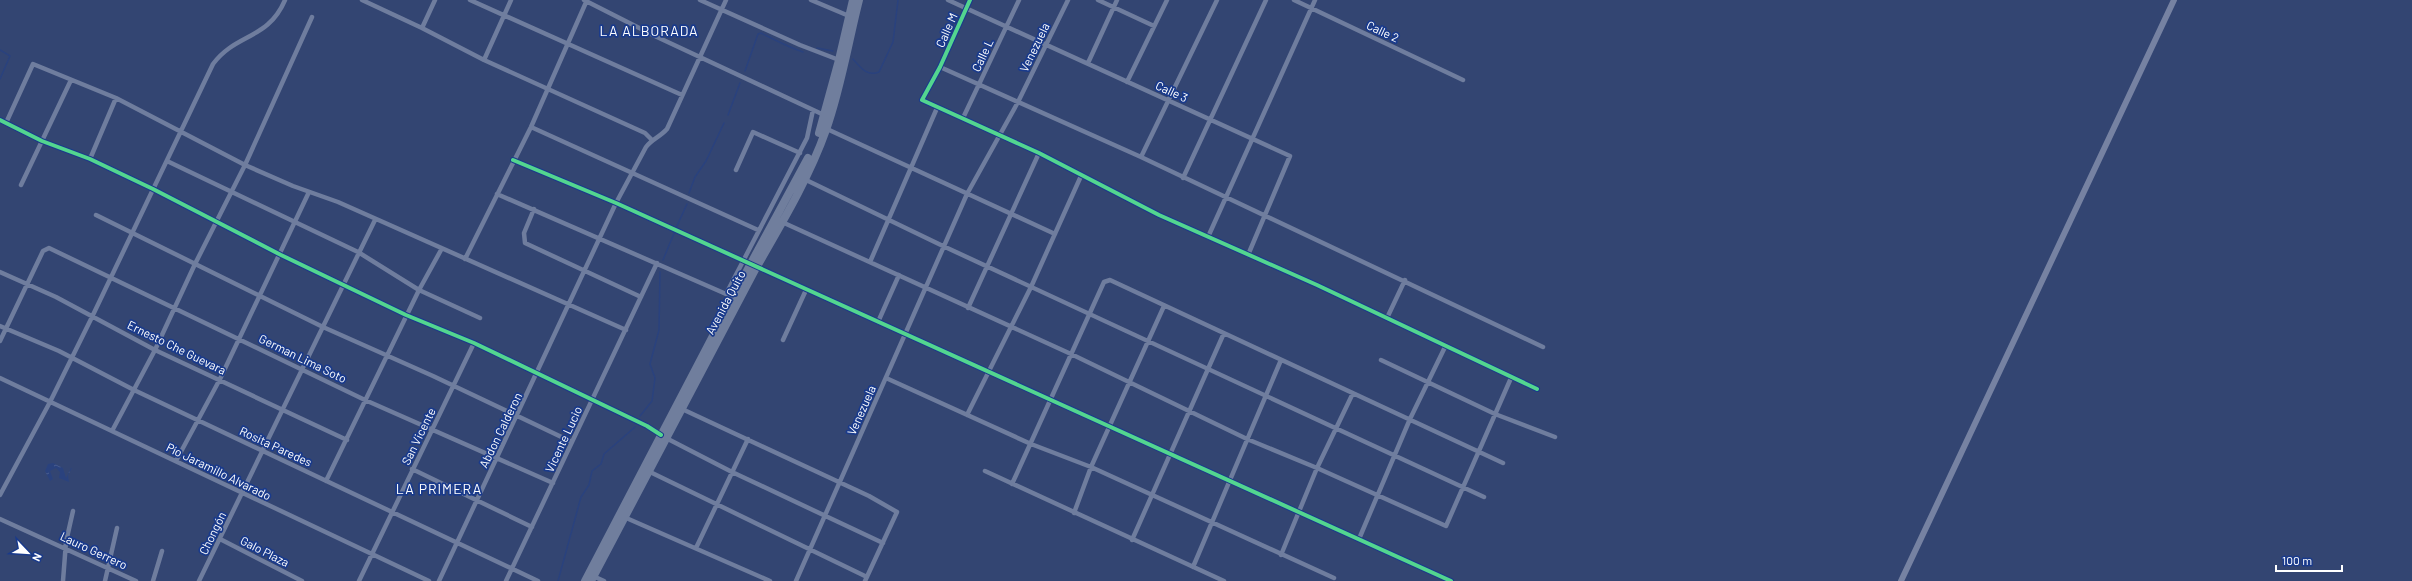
<svg xmlns="http://www.w3.org/2000/svg" width="2412" height="581" font-family="Barlow,sans-serif">
  <style>
    .water { fill: url(#water-ripples) }
    .lines { fill: none; stroke-linecap: round; stroke-linejoin: round }
    .stream { stroke: #2a427e; stroke-width: 1.5 }
    .street { stroke: #6f7d9e; stroke-width: 4.5 }
    .secondary { stroke: #7682a2; stroke-width: 6 }
    .highway { stroke: #707e9d; stroke-width: 8 }
    .cycleway-casing { stroke: #193a8c; stroke-width: 6 }
    .cycleway { stroke: #53d58f; stroke-width: 4 }
    .labels { text-anchor: middle; dominant-baseline: central; stroke-width: 3.5; stroke-linejoin: round; paint-order: stroke }
    .street-label { font-size: 12px; fill: #fff; stroke: #193a8c }
    .quarter-label { font-size: 14px; letter-spacing: 1px; fill: #fff; stroke: #193a8c }
  </style>
  <defs>
    <pattern id="water-ripples" width="26" height="14" patternUnits="userSpaceOnUse"><rect width="26" height="14" fill="#2a427e"/><path d="M2 4q2-2 4 0t4 0M15 11q2-2 4 0t4 0" fill="none" stroke="#4a5e91"/></pattern>
  </defs>
  <rect width="100%" height="100%" fill="#334572"/>
  <path class="water" d="M53 463 63 468 66 478 71 468H72L68 475 69 482 59 478 60 472 56 468 50 471 53 479 50 481 45 471 48 464Z"/>
  <g class="lines">
    <path class="stream" d="M817 48 833 51
      M0 50 10 56 0 79
      M853 59C860 67 867 77 879 72L893 42 898 0
      M745 71 758 34 761 33C775 40 788 47 803 52
      M728 115 740 83
      M689 193 695 177 706 161 724 123
      M676 228 687 204
      M663 260 675 231
      M640 416 652 401 655 378 650 364 659 330 660 272
      M558 581 581 497 589 485 592 471 601 464 604 454 635 427"/>
    <path class="street" d="M362 0 422 28 484 60 645 133 651 139
      M470 0 682 95
      M584 0 657 37 824 115
      M700 0 800 45 839 60
      M811 0 849 16
      M948 0 1290 156 1248 255
      M970 0 940 67 922 100 1039 153 1159 215 1317 285 1537 389
      M1098 0 1154 26
      M1294 0 1463 80
      M422 28 435 0
      M484 60 511 0
      M1088 63 1117 0
      M940 67 1141 157 1543 347
      M1127 82 1167 0
      M963 118 1019 0
      M0 120 42 141 90 159 153 189 281 255 406 315 474 343 647 426 661 435
      M6 123 33 64 116 98 245 165 293 186 338 202 626 330
      M531 127 758 230
      M827 129 1055 234
      M1141 157 1217 0
      M90 159 116 98
      M513 160 616 203 1451 581
      M167 161 358 252 419 290 480 318
      M736 170 753 132 800 153
      M1183 178 1266 0
      M804 179 943 246 1484 497
      M21 185 71 80
      M497 194 733 297
      M534 209 524 233 525 243 641 297
      M96 215 323 327 433 376 572 442
      M782 222 1071 354 1247 439 1317 468 1446 526 1511 378
      M1208 237 1315 0
      M465 259 531 127 587 0
      M870 262 937 108
      M0 272 56 297 155 350 347 440
      M726 294 807 138 813 110
      M968 308 1039 153
      M1387 318 1405 280
      M878 322 899 275
      M0 326 59 351 134 390 538 581
      M783 340 806 290
      M0 341 43 251 49 248 365 400 553 483
      M1381 360 1495 414 1555 437
      M0 378 429 581
      M886 378 1031 444 1091 467 1334 578
      M682 409 869 496 897 512 865 581
      M967 415 1031 287 1081 176
      M112 431 155 350 195 264 245 165 312 17
      M666 438 732 472 883 543
      M176 461 220 379 309 192
      M412 469 532 527
      M648 471 867 577
      M985 471 1224 581
      M326 481 419 290 441 250
      M1012 484 1104 282 1110 280 1503 463
      M0 495 50 402 92 317 213 64C236 33 268 40 285 0
      M1074 513 1091 467 1164 306
      M624 517 770 581
      M0 519 136 581
      M220 539 302 581
      M1359 539 1410 419 1445 347
      M1132 540 1224 333
      M696 548 748 439
      M1281 555 1317 468 1353 393
      M1193 567 1281 360
      M593 576 604 581
      M63 581 66 542 73 511
      M105 581 117 528
      M153 581 162 551
      M199 581 375 220
      M359 581 474 343
      M439 581 616 203 646 147C652 139 660 137 667 129L726 0
      M506 581 657 263
      M796 581 967 194 1018 102 1068 0"/>
    <path class="secondary" d="M1901 581 2174 0"/>
    <path class="highway" d="M819 133 839 60 853 0
      M585 581 750 265 808 158
      M591 581 756 268C782 223 809 178 826 130 841 88 848 43 859 0"/>
    <g class="cycleway-casing">
      <path id="cycleway" d="M970 0 940 67 922 100 1039 153 1159 215 1317 285 1537 389
        M0 120 42 141 90 159 153 189 281 255 406 315 474 343 647 426 661 435
        M513 160 616 203 1451 581"/>
    </g>
    <use href="#cycleway" class="cycleway"/>
  </g>
  <g class="labels">
    <g class="street-label">
      <text transform="translate(946 30) rotate(-66)">Calle M</text>
      <text transform="translate(1383 31) rotate(25)">Calle 2</text>
      <text transform="translate(1034 47) rotate(-64)">Venezuela</text>
      <text transform="translate(982 55) rotate(-65)">Calle L</text>
      <text transform="translate(1172 91) rotate(25)">Calle 3</text>
      <text transform="translate(725 302) rotate(-62)">Avenida Quito</text>
      <text transform="translate(177 347) rotate(26)">Ernesto Che Guevara</text>
      <text transform="translate(303 358) rotate(26)">German Lima Soto</text>
      <text transform="translate(861 410) rotate(-66)">Venezuela</text>
      <text transform="translate(500 430) rotate(-64)">Abdon Calderon</text>
      <text transform="translate(418 436) rotate(-64)">San Vicente</text>
      <text transform="translate(563 439) rotate(-65)">Vicente Lucio</text>
      <text transform="translate(276 446) rotate(25)">Rosita Paredes</text>
      <text transform="translate(219 471) rotate(26)">Pío Jaramillo Alvarado</text>
      <text transform="translate(212 533) rotate(-64)">Chongón</text>
      <text transform="translate(94 550) rotate(25)">Lauro Gerrero</text>
      <text transform="translate(265 551) rotate(27)">Galo Plaza</text>
    </g>
    <g class="quarter-label">
      <text x="649" y="30">LA ALBORADA</text>
      <text x="439" y="488">LA PRIMERA</text>
    </g>
  </g>
  <g transform="translate(28 553) rotate(115)" stroke="#193a8c" stroke-width="3" paint-order="stroke">
  <path d="M0-3L7 15L0 10L-7 15Z" fill="#ffffff"/>
  <text y="-6" font-size="11" font-weight="bold" text-anchor="middle" fill="#ffffff">N</text>
  </g>
  <path d="M2276 565v6h66v-6" fill="none" stroke="#ffffff" stroke-width="2"/>
  <text x="2282" y="565" font-size="12" fill="#ffffff" stroke="#193a8c" stroke-width="3" paint-order="stroke">100 m</text>
</svg>
